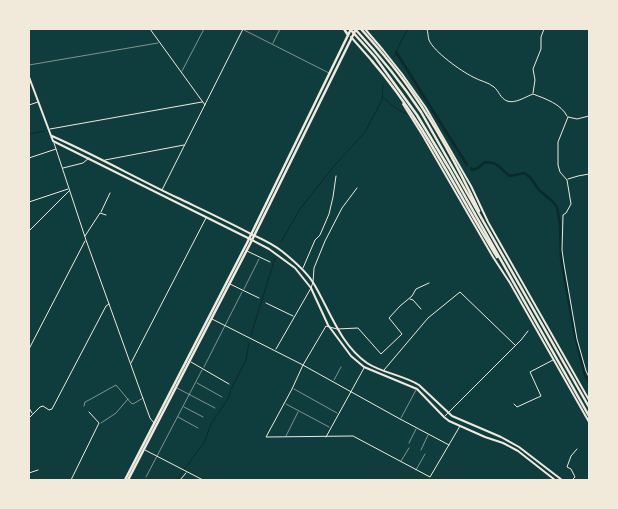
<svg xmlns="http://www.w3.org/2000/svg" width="618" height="509" font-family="Spectral,serif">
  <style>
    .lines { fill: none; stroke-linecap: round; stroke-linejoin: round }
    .stream { stroke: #0a2a2b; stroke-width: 1 }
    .canal { stroke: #0a2a2b; stroke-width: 2.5 }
    .service { stroke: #f1e9da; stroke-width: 0.5 }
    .minor { stroke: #f1e9da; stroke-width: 1 }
    .tertiary { stroke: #f1e9da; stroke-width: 2 }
    .secondary { stroke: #f1e9da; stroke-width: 2 }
    .primary { stroke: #f1e9da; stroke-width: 2.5 }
    .trunk { stroke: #f1e9da; stroke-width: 2.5 }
  </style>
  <rect width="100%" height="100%" fill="#0f3d3e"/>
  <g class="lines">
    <path class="stream" d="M394 57 401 41 408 29
      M383 97C390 104 397 110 406 114
      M29 134 45 131
      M281 242 300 209 334 166 365 132 382 100 383 84
      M251 335 275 258
      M177 480 196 453 204 443 211 424 229 397 231 389 246 360 249 343"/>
    <path class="canal" d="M396 52 467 165
      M471 168 472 170 478 168 485 162C501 163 498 168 510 176L524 173 530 177 539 190 552 201 557 207 560 224 561 259 575 336 585 375 589 382"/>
    <path class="service" d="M244 30 329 73
      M273 43 280 29
      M29 65 158 43
      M182 71 204 29
      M244 289 259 259
      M204 367 242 292
      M334 380 341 367
      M197 383 222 397
      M177 388 215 408
      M294 389 337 413
      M286 404 329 427
      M84 406 85 402 89 400 116 385 131 403 133 404 143 398
      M184 407 203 417
      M178 417 198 428
      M401 418 416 390
      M101 423 116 413 128 399
      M286 436 298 412
      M409 443 416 429
      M421 450 428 435
      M401 461 409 448
      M416 470 425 454
      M146 477 202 370"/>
    <path class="minor" d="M150 29 205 105
      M427 29C428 32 428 37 429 40 434 52 461 71 473 77 480 81 488 82 494 87 499 91 500 98 507 101 515 104 525 97 533 94 546 99 561 104 567 116
      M533 93 535 80 533 69 541 49V37L544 29
      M29 105 38 102
      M568 117 558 142V165L560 172 567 180 571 204 566 213 563 215 562 250 564 264 577 339 586 371 589 377
      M568 117 577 119 589 116
      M50 129 202 102
      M54 143 86 240 150 418 154 423
      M29 158 56 149
      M105 160 184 145
      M63 168 83 163 89 158
      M568 179 578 176 589 174
      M162 190 243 29
      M29 202 68 189
      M101 212 110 193
      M29 231 69 191
      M85 236 100 213 106 215
      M247 251 270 262
      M303 268 315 240 320 235 329 214 333 197 336 176
      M429 283 416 289 412 296 400 306 389 318 402 334 381 354 358 328 337 329 326 326 303 365 292 389 266 437 353 436 430 477 460 426
      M230 284 259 298
      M410 299 413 300 421 309
      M266 303 293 316
      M212 319 301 364 400 419 449 445
      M29 349 85 241
      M276 349 311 288 313 282 314 268 325 241 342 208 357 188
      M191 362 229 384
      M131 363 206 218
      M384 370 428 318 460 292 515 345
      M514 404 517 407 541 396 530 372 553 360
      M29 408 32 413
      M445 416 521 340 528 331
      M29 418 40 407 43 406 49 410 52 409 106 306 109 304
      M326 437 364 368
      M145 450 203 480
      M29 473 38 470
      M71 480 99 423 89 412
      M180 480 186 473
      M572 480 575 477 571 469 567 467 571 456 577 449"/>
    <path class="tertiary" d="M29 77 53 141 252 240 269 249 295 268 311 288 328 325 351 356 364 367 417 389 444 417 449 421 485 437 503 443 518 451 555 480
      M52 136C95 155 136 178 178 198 203 210 229 222 253 235 264 240 274 245 283 252 294 261 307 272 314 284 330 311 340 344 367 363 382 373 403 375 419 385L452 416 501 437 519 447 562 480"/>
    <path class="secondary" d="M365 29 383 50 402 74 426 108 471 186 488 222 589 400
      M351 37 373 62
      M403 104 423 136 493 257 510 283 589 422"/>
    <path class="primary" d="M125 480 247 243 351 29
      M128 480 250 244 356 29"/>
    <path class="trunk" d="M344 29 348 35
      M350 29 375 57 417 115 449 168 589 416
      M355 29C379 55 401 82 421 112L589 407
      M361 29C380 50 398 71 414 95 439 131 460 171 479 211
      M372 61C423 120 456 191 497 257"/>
  </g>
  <rect width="618" height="509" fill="none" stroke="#f1e9da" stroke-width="60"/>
</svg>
